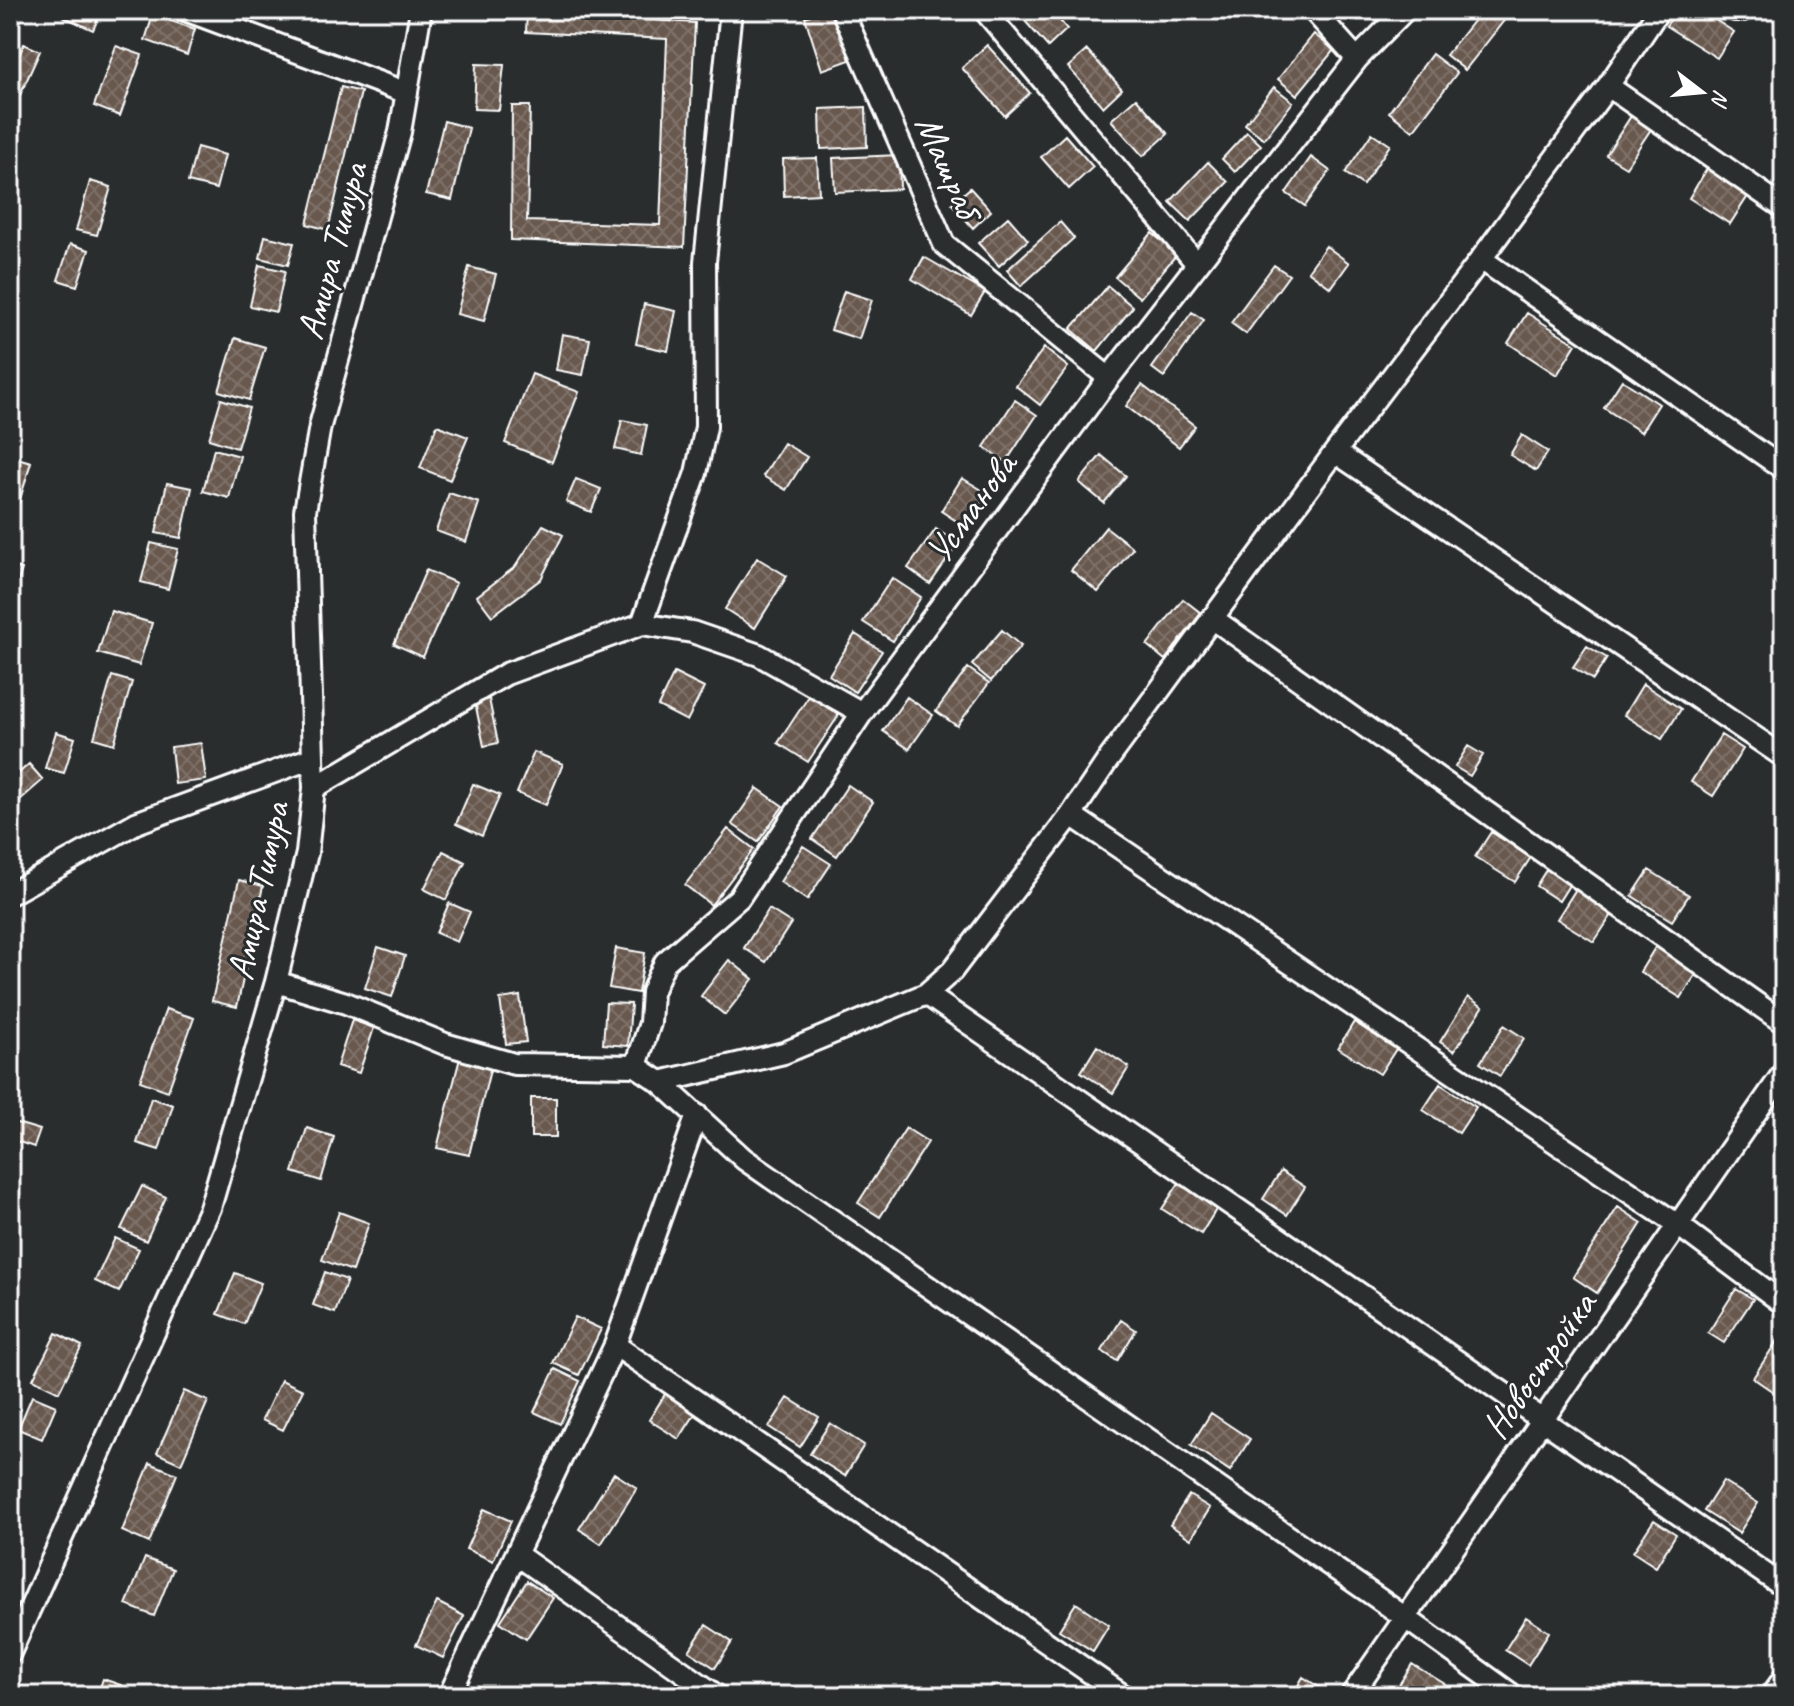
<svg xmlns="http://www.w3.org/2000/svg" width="1794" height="1706" font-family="Caveat,sans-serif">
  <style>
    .building { fill: url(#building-cross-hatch); stroke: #fff; stroke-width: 2 }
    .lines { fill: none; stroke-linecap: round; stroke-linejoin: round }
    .minor-casing { stroke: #fff; stroke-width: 26 }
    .minor { stroke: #2a2d2e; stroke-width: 20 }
    .labels { text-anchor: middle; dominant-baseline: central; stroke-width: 6; stroke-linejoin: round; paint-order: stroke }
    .street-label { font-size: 38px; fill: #fff; stroke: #2a2d2e }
  </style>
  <defs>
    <pattern id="building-cross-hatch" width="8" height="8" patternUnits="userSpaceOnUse" patternTransform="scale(2)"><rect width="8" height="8" fill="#67584e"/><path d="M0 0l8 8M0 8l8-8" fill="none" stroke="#7e7169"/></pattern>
  </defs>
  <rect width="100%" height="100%" fill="#2a2d2e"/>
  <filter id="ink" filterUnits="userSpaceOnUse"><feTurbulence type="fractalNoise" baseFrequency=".0125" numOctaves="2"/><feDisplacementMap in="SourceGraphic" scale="16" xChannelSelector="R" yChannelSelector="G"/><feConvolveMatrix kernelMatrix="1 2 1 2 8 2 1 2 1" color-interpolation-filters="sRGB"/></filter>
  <g filter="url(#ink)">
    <path class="building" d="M67 10H102L93 30 64 17Z
      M247 10H272L269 21 246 15Z
      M826 10H834L850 60 822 70 805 17Z
      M1038 10H1051L1067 29 1048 47 1025 21Z
      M1482 10H1496L1506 18 1465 70 1446 55Z
      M1677 10H1700L1734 32 1717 58 1666 26Z
      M527 11 695 23 684 247 511 240 512 106H530L527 221 660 225 667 39 526 32Z
      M153 15 195 29 187 55 145 40Z
      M1314 34 1334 50 1297 95 1278 79Z
      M24 44 40 51 10 117V76Z
      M987 45 1030 93 1005 116 962 68Z
      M116 46 142 55 120 116 94 106Z
      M1087 50 1122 89 1103 107 1068 67Z
      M1432 54 1457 73 1413 131 1389 112Z
      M476 64 504 65 499 110 474 109Z
      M341 87 361 92 328 230 307 224Z
      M1274 87 1293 102 1264 139 1245 124Z
      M1136 98 1168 134 1143 156 1111 120Z
      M866 107 867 147 821 149 820 109Z
      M1631 116 1651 129 1626 167 1606 155Z
      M444 121 469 128 452 200 426 194Z
      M1247 132 1261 145 1235 172 1222 159Z
      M1372 133 1390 145 1363 185 1345 173Z
      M1065 135 1093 167 1069 189 1041 157Z
      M197 147 225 155 216 189 188 182Z
      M899 155 900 189 835 192 833 158Z
      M1311 157 1330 171 1305 206 1286 193Z
      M817 158 819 194 784 196 783 159Z
      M1208 162 1228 182 1190 221 1170 202Z
      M1707 169 1748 196 1730 224 1689 198Z
      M90 181 111 187 97 235 76 230Z
      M970 188 991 211 973 228 952 204Z
      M1008 217 1028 240 999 266 978 243Z
      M1060 222 1074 238 1021 286 1007 270Z
      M1152 233 1177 254 1140 298 1115 277Z
      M265 236 294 243 288 265 260 258Z
      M70 244 89 250 77 286 58 280Z
      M1326 246 1349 263 1331 288 1308 271Z
      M924 257 985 292 971 315 912 279Z
      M259 265 285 271 276 312 250 306Z
      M1274 265 1289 275 1246 334 1231 323Z
      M469 267 496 274 484 321 457 314Z
      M1108 286 1133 307 1097 351 1071 329Z
      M844 291 872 300 859 339 831 330Z
      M644 304 676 311 668 351 636 344Z
      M1192 312 1204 320 1164 377 1152 368Z
      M1527 313 1576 344 1557 375 1508 343Z
      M562 334 590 339 583 375 556 370Z
      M235 338 265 347 249 400 219 391Z
      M1044 348 1068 367 1040 405 1016 386Z
      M532 374 579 392 552 462 505 443Z
      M1622 380 1659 404 1641 432 1604 408Z
      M1142 385 1195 426 1179 447 1126 406Z
      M221 399 249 408 237 448 209 439Z
      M1015 400 1037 415 1006 462 984 447Z
      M622 420 647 425 641 455 615 449Z
      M437 425 468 437 450 480 420 468Z
      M1522 435 1548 452 1536 471 1510 455Z
      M784 443 807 457 786 490 763 476Z
      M214 449 240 456 229 498 203 491Z
      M1101 455 1126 476 1104 503 1079 482Z
      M10 456 31 462 19 503 10 500Z
      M962 478 987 493 966 527 941 511Z
      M576 479 601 489 591 512 566 502Z
      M167 483 192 488 181 538 156 533Z
      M449 493 479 503 466 542 436 531Z
      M543 525 563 535 541 579 492 616 477 596 515 567Z
      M1106 527 1133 548 1098 592 1071 570Z
      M936 529 958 544 930 584 908 568Z
      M151 543 178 549 168 589 141 582Z
      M757 558 787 576 755 628 725 609Z
      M10 566 22 569 10 608Z
      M426 570 456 583 423 657 394 644Z
      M892 578 921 597 893 641 863 622Z
      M1183 599 1201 613 1165 660 1147 645Z
      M111 611 152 623 139 665 98 653Z
      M1002 630 1021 646 991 681 972 665Z
      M855 634 882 651 855 692 829 675Z
      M1587 646 1607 658 1593 680 1573 667Z
      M968 668 989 683 957 726 936 711Z
      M674 673 704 688 687 721 658 706Z
      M112 676 132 682 114 744 94 738Z
      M1643 684 1681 709 1662 739 1624 715Z
      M809 696 839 715 808 762 778 743Z
      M907 697 933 715 909 749 883 731Z
      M489 699 498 743 484 746 475 702Z
      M56 732 75 738 64 773 45 768Z
      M1721 735 1743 749 1713 796 1691 782Z
      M201 743 206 780 175 784 171 747Z
      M1468 746 1483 755 1470 776 1455 767Z
      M534 752 563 764 546 805 517 793Z
      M29 764 43 780 12 807 10 781Z
      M473 784 500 795 482 836 456 824Z
      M848 785 873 802 837 856 812 839Z
      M757 788 783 806 758 842 732 824Z
      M728 829 754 849 711 905 685 885Z
      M1491 832 1531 857 1515 882 1475 857Z
      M803 846 831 864 807 900 780 882Z
      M443 851 465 862 446 900 424 889Z
      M1548 867 1571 882 1559 901 1536 886Z
      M1649 870 1689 895 1672 921 1632 896Z
      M239 880 263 886 237 1007 212 1001Z
      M1576 889 1613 913 1594 942 1557 919Z
      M449 903 470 912 457 942 436 933Z
      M769 909 791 923 766 962 744 948Z
      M1656 946 1697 973 1681 998 1640 972Z
      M378 947 405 956 392 997 365 988Z
      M616 948 645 953 638 993 609 988Z
      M729 960 753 979 725 1015 701 996Z
      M520 996 526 1042 506 1044 500 999Z
      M1468 997 1483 1007 1454 1051 1440 1042Z
      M606 1003 631 1004 628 1046 603 1044Z
      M166 1009 194 1018 168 1091 140 1081Z
      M352 1020 374 1028 359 1073 337 1066Z
      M1354 1022 1396 1049 1380 1074 1338 1048Z
      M1504 1025 1524 1038 1500 1076 1480 1063Z
      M1097 1046 1129 1067 1113 1093 1081 1072Z
      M460 1058 491 1066 469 1155 437 1148Z
      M1440 1084 1476 1107 1459 1133 1423 1110Z
      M151 1098 173 1105 159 1150 137 1143Z
      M531 1098H556V1137H531Z
      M10 1121 40 1130 34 1147 10 1139Z
      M307 1128 334 1137 321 1181 293 1172Z
      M906 1128 928 1142 880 1217 858 1203Z
      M1281 1171 1305 1187 1287 1215 1263 1199Z
      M1179 1183 1217 1208 1201 1234 1162 1209Z
      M142 1186 166 1197 146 1241 121 1229Z
      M1618 1207 1642 1223 1597 1293 1573 1277Z
      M339 1212 369 1223 352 1271 322 1260Z
      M115 1238 139 1249 119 1292 95 1281Z
      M325 1272 347 1280 335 1313 313 1305Z
      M235 1273 261 1283 244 1324 218 1314Z
      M1736 1289 1753 1299 1724 1343 1708 1333Z
      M575 1317 601 1329 579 1375 553 1363Z
      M1121 1320 1136 1330 1117 1361 1102 1351Z
      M1784 1330V1379L1775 1393 1753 1378Z
      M56 1333 82 1346 59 1392 33 1379Z
      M555 1369 580 1381 560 1424 534 1412Z
      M281 1380 303 1390 283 1430 262 1420Z
      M184 1391 208 1401 181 1464 157 1453Z
      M667 1391 697 1411 679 1439 649 1420Z
      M32 1396 56 1406 42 1439 18 1429Z
      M788 1398 819 1417 800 1447 769 1427Z
      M1211 1413 1250 1439 1230 1471 1191 1445Z
      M830 1423 864 1445 845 1476 810 1454Z
      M150 1463 177 1474 149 1543 122 1531Z
      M614 1473 637 1488 601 1544 579 1529Z
      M1723 1481 1758 1503 1739 1533 1704 1511Z
      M1189 1495 1210 1508 1191 1539 1170 1525Z
      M484 1509 511 1521 493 1561 466 1549Z
      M1654 1520 1676 1534 1656 1567 1633 1552Z
      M145 1558 173 1569 154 1616 126 1605Z
      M527 1581 553 1598 526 1639 500 1622Z
      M437 1602 464 1616 443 1658 416 1645Z
      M1076 1603 1109 1625 1093 1651 1059 1630Z
      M1526 1617 1549 1632 1528 1665 1505 1650Z
      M706 1625 732 1642 715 1668 689 1651Z
      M1412 1664 1445 1684 1438 1696H1392Z
      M1303 1677 1322 1689 1317 1696H1292Z
      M103 1679 121 1685 117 1696H97Z"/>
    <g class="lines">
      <g class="minor-casing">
        <path id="minor" d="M185 10 407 93
          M842 10 944 244 1109 378
          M984 10 1197 264
          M1313 10 1357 59
          M1735 10H1743
          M1608 86 1784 208
          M1481 259 1784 469
          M1335 452 1784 757
          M1212 618 1784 1023
          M642 624 696 473 706 427 705 262 731 10
          M314 788 506 674 642 624 692 632 759 655 862 713
          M1071 815 1678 1225 1784 1304
          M10 894 136 823 312 758
          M276 982 346 1003 445 1044 514 1064 636 1066 660 1082 744 1159 1386 1604 1514 1696
          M926 994 1784 1587
          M636 1066 650 1023 652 992 665 962 739 898 862 713 1109 378 1357 59 1405 10
          M660 1082 784 1053 926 994 952 971 1071 815 1108 760 1335 452 1481 259 1608 86 1659 10
          M615 1345 1124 1696
          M516 1554 717 1696
          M10 1653 210 1208 276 982 307 853 314 788 305 511 320 426 400 132 421 10
          M449 1696 615 1345 697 1115
          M1351 1696 1784 1072
          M1771 1696 1784 1678"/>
      </g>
      <use href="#minor" class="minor"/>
    </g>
  </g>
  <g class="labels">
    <g class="street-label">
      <text transform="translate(948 166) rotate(66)">Машраб</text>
      <text transform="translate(332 251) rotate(-75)">Амира Тимура</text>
      <text transform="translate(971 508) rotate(-54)">Усманова</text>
      <text transform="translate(258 891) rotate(-78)">Амира Тимура</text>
      <text transform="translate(1539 1365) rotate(-55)">Новостройка</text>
    </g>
  </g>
  <rect width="1794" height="1706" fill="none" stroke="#2a2d2e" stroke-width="40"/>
  <rect x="20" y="20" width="1754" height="1666" fill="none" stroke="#fff" stroke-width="3" filter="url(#ink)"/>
  <g transform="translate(1702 92) rotate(106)" stroke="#2a2d2e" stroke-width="6" paint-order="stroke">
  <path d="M0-6L14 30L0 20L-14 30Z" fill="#ffffff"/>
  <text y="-12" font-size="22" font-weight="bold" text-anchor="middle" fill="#ffffff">N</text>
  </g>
</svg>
